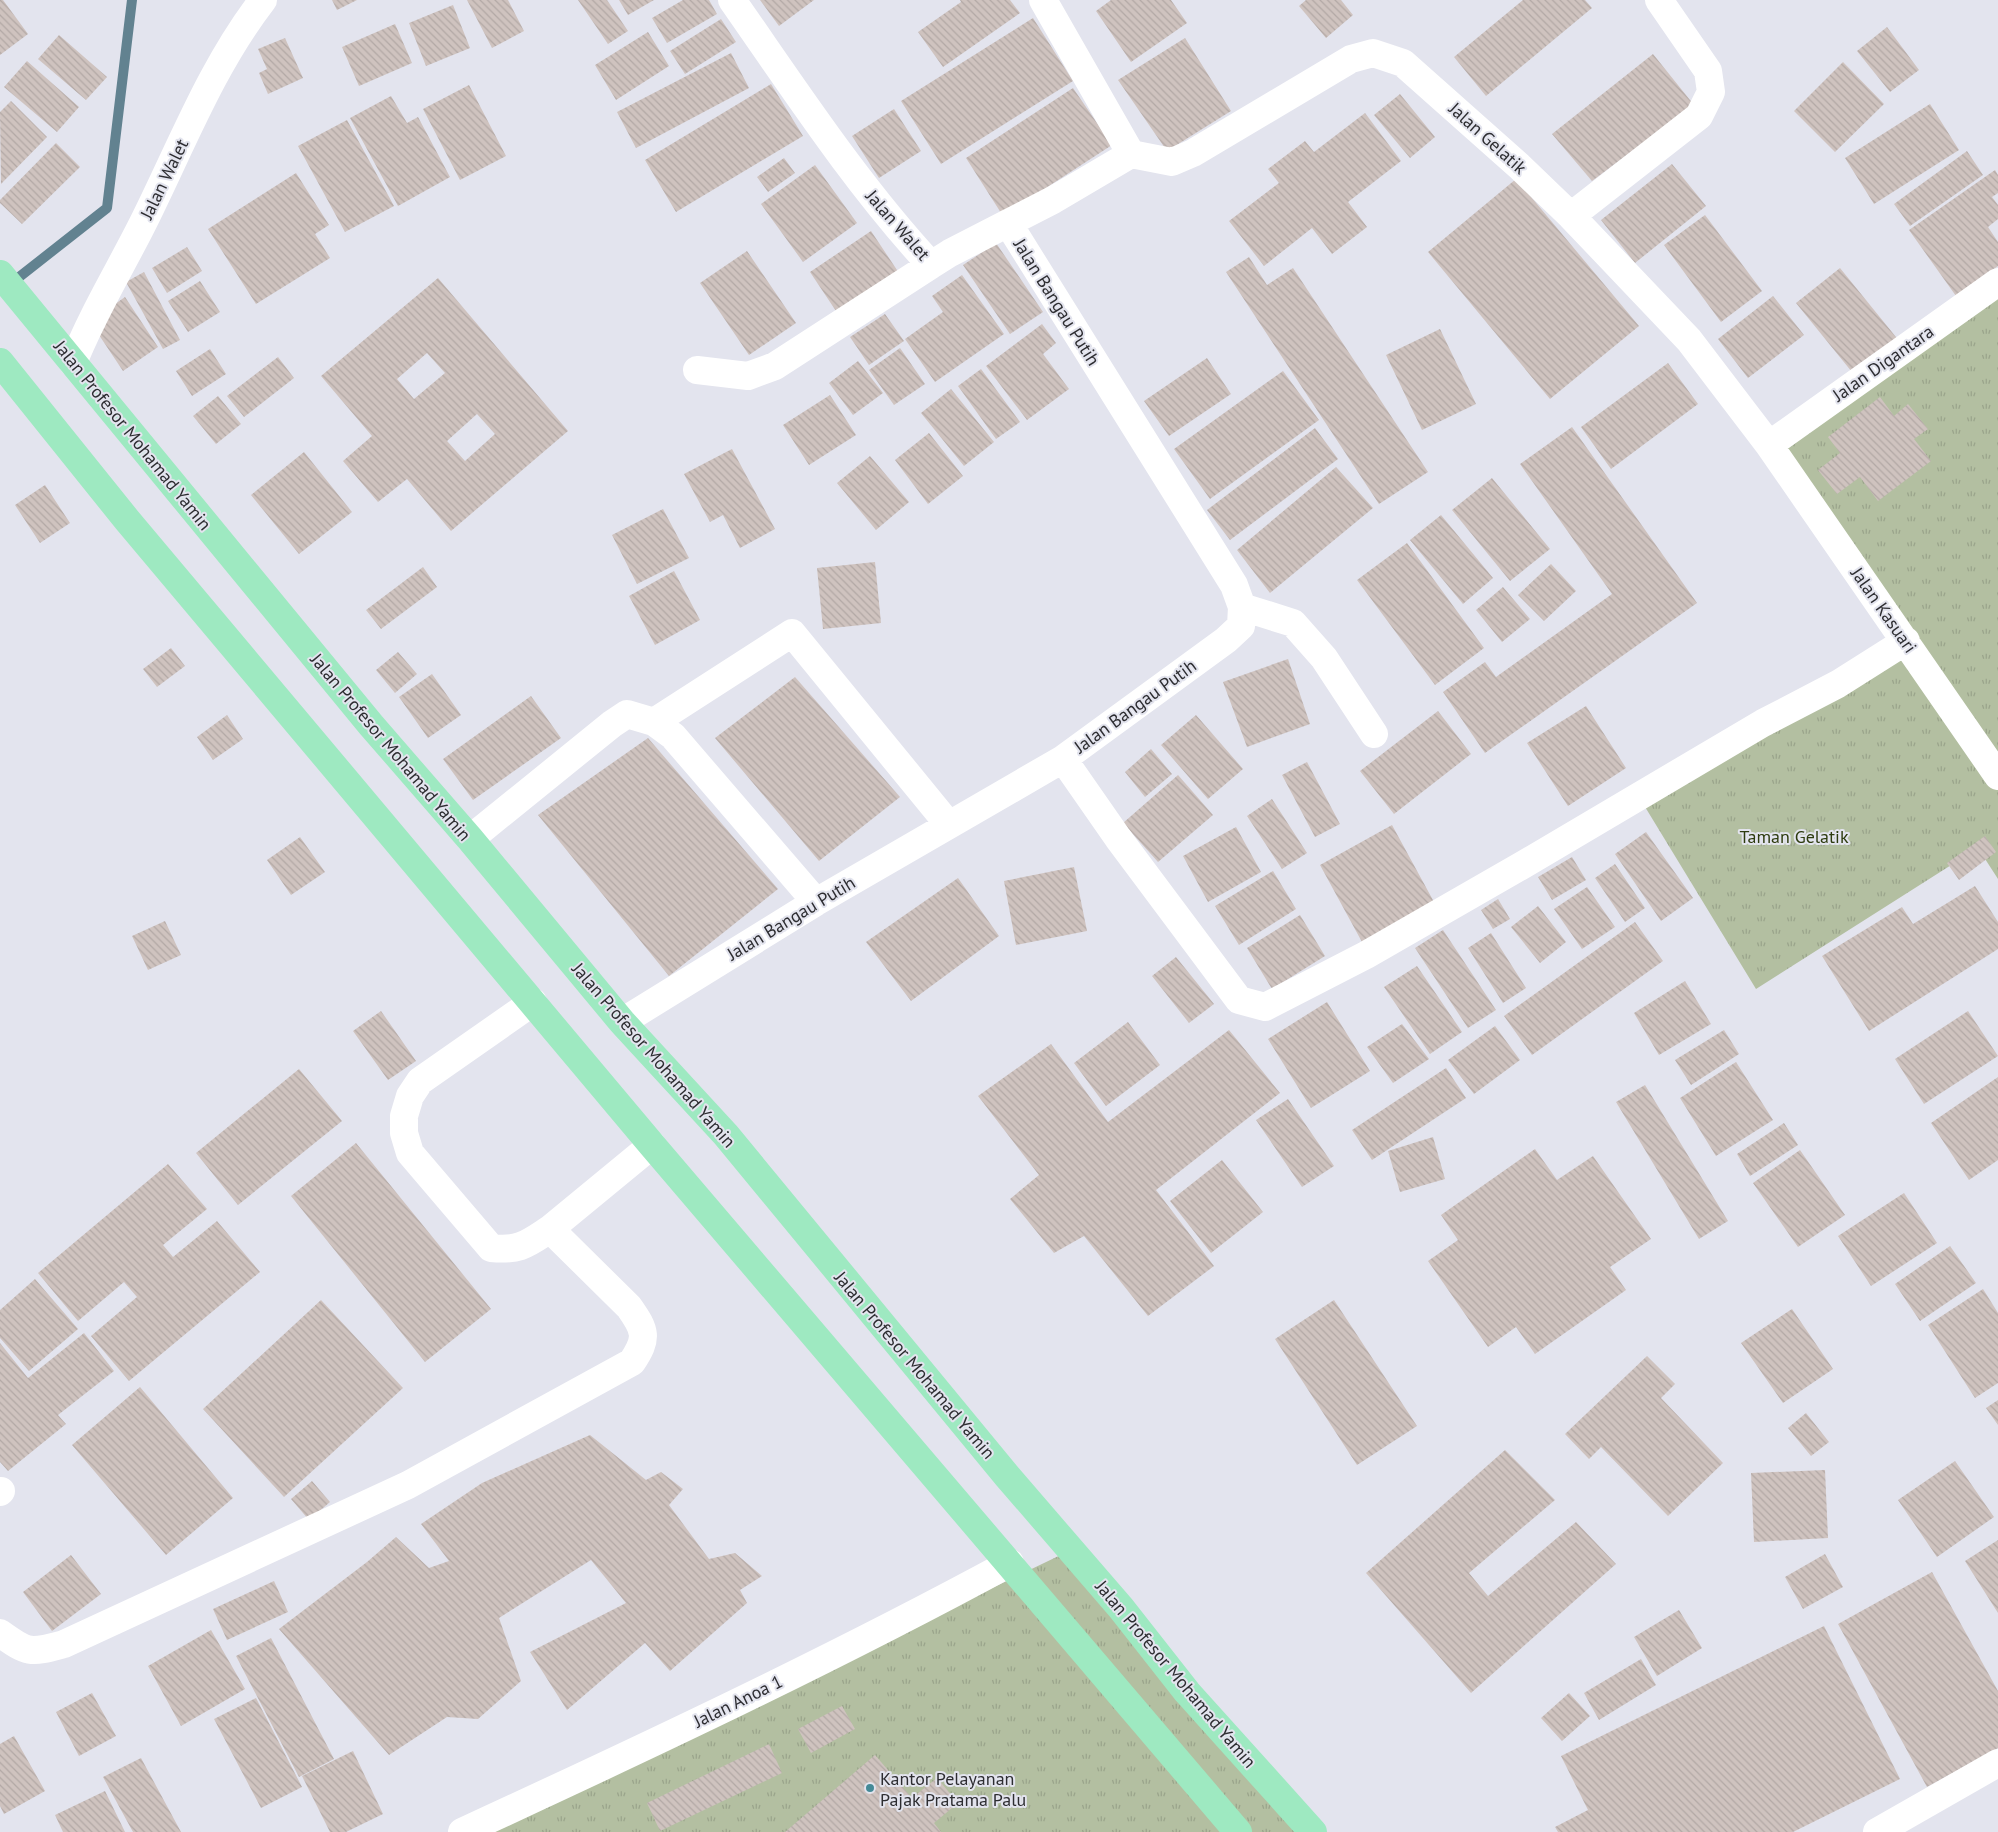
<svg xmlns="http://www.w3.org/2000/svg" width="1998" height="1832" font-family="'PT Sans',sans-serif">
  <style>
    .park { fill: url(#park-tufts) }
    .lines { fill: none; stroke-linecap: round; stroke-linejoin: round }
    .stream { stroke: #628290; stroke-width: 10 }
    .building { fill: url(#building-back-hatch); fill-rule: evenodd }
    .minor { stroke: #fff; stroke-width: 28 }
    .major { stroke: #9ee9c1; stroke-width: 28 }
    .poi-dot { fill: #458a97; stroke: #e3e4ee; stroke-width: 2 }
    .labels { text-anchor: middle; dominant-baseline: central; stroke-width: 4; stroke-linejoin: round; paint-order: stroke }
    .street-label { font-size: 18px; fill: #2d2d31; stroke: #e3e4ee }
    .park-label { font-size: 18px; fill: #2d3b0e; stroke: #e3e4ee }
    .poi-label { font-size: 18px; fill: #2d2d31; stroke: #e3e4ee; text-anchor: start }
  </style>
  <defs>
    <pattern id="park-tufts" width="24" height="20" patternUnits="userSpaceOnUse" patternTransform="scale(1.25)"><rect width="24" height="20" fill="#b3bfa1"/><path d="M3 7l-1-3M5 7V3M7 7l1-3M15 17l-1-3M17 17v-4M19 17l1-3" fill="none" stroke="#9aa48b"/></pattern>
    <pattern id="building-back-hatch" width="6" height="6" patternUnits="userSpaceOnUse" patternTransform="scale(1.25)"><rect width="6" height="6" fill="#cfc3bf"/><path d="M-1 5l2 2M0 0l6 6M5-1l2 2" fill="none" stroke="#b2a8a5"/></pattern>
  </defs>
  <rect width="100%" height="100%" fill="#e3e4ee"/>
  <path class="park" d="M1998 276V879L1978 848 1756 989 1639 797 1907 645 1761 441Z
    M1071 1550 1313 1832H463L817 1672Z"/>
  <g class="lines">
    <path class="stream" d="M9 285 107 208 132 0"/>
  </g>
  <path class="building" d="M0 0H3L28 34 0 55Z
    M332 0H357L337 10Z
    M467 0H508L524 31 492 48Z
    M578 0H607L628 31 608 44Z
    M619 0H654L628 15Z
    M683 0H709L717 14 667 43 652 18Z
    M760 0H814L779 26Z
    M960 0H1010L1020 13 943 67 918 32 961 2Z
    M1111 0H1171L1187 23 1131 62 1096 11Z
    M1306 0H1341L1353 15 1326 38 1299 6Z
    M1523 0H1585L1592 8 1486 96 1454 57Z
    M453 5 470 48 426 66 409 23Z
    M1033 18 1073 81 941 164 901 101Z
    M721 19 736 42 685 74 670 51Z
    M395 24 412 63 359 86 342 47Z
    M1887 27 1919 70 1890 92 1857 51Z
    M648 32 669 66 616 100 595 65Z
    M59 35 107 77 86 100 38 59Z
    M285 38 303 78 268 94 259 73 267 69 258 49Z
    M1185 38 1231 111 1167 151 1118 80Z
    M731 53 749 88 636 148 617 112Z
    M1653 54 1694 105 1592 181 1552 134Z
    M27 61 79 107 57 132 4 87Z
    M1843 62 1884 104 1835 152 1794 111Z
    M771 84 803 136 676 212 645 160Z
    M469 85 506 156 460 180 423 109Z
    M1073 88 1112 145 1003 216 966 158Z
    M1400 94 1435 137 1410 158 1374 115Z
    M391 96 407 123 418 117 450 177 398 206 350 118Z
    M11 101 47 137 1 184 0 112Z
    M1930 104 1959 150 1874 204 1845 158Z
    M894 109 921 151 879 178 852 136Z
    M1365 113 1401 161 1348 202 1367 227 1332 254 1312 228 1264 266 1229 221 1279 183 1268 169 1305 141 1314 152Z
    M347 120 394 206 345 232 298 146Z
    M56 143 80 167 22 224 0 203V200Z
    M1967 151 1983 175 1910 226 1894 204Z
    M784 158 795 173 768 192 757 177Z
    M1672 164 1706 206 1635 263 1601 220Z
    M815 165 857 223 803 262 761 204Z
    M1995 170 1998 175V193L1992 197 1998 205V219L1988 227 1998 242V266L1956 296 1909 230Z
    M296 173 329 225 315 234 330 258 256 304 208 229Z
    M1516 179 1639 326 1550 399 1428 252Z
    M1705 215 1762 291 1721 322 1664 245Z
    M871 231 899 273 838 314 810 272Z
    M996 243 1043 312 1010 334 963 265Z
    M187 247 202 271 167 293 152 268Z
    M747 251 796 323 749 355 700 283Z
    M1249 257 1267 285 1293 268 1428 472 1379 504 1226 272Z
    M1840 268 1900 342 1856 377 1796 303Z
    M144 272 180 340 163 349 126 282Z
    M962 275 1004 334 935 382 905 339 943 312 932 296Z
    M438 278 568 431 451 531 407 479 378 502 343 461 372 436 321 376ZM427 353 445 373 414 399 397 379ZM477 414 495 434 465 461 447 441Z
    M200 281 220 312 188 332 168 301Z
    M1773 296 1804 335 1748 378 1718 339Z
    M125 297 158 347 123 371 97 332 105 327 98 316Z
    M885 314 904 341 869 365 850 337Z
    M1042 324 1056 343 1043 354 1069 389 1027 420 986 366Z
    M1440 329 1476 404 1422 430 1386 355Z
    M900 348 925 384 894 405 869 370Z
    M210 349 226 374 192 396 176 371Z
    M278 357 294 378 244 417 227 396Z
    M1207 358 1231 394 1169 436 1144 401Z
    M858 361 883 393 853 415 829 383Z
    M1668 363 1698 404 1611 469 1581 427Z
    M981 369 1020 422 996 439 958 386Z
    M1283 371 1319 420 1210 499 1174 449Z
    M951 389 994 442 964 466 921 413Z
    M830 395 856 435 809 465 783 425Z
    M218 396 241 424 216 444 193 416Z
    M1880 397 1894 416 1908 404 1928 429 1914 439 1931 461 1878 501 1860 477 1837 494 1818 470 1840 453 1828 437Z
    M1572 427 1697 603 1485 753 1443 692 1485 662 1496 677 1612 594 1520 464Z
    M1315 428 1338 459 1230 540 1207 510Z
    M929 433 963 476 928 504 895 460Z
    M732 449 775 529 740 548 723 515 710 522 684 474Z
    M304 452 352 512 299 554 251 495Z
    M870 456 909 502 876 530 837 483Z
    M1336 467 1373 508 1270 593 1237 550Z
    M1492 478 1550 549 1510 581 1452 510Z
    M45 485 70 523 40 543 15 505Z
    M663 509 689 558 637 584 612 535Z
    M1441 515 1493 578 1463 604 1410 540Z
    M1407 543 1484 648 1435 685 1357 580Z
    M875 562 881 623 823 629 817 568Z
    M1551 564 1576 591 1544 621 1518 595Z
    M423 567 437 587 381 629 366 610Z
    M674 571 700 620 655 645 629 596Z
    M1503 587 1530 619 1502 642 1476 610Z
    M171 648 185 666 157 687 143 669Z
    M398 652 417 674 395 693 376 670Z
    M1288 659 1310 724 1247 747 1223 682Z
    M432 674 461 715 428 738 399 697Z
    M795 677 900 797 819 861 715 738Z
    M531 696 561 738 473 800 443 759Z
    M1586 706 1626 768 1568 806 1527 743Z
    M1438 711 1471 754 1394 814 1360 771Z
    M227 715 243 739 213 760 197 737Z
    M1196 715 1243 769 1208 799 1161 745Z
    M648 738 778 889 669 976 538 815Z
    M1151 749 1172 774 1145 797 1125 772Z
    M1307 762 1340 824 1315 837 1282 775Z
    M1178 775 1213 815 1158 862 1123 823Z
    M1272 799 1307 853 1282 869 1247 816Z
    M1392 825 1434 902 1362 942 1320 865Z
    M1236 827 1261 872 1208 902 1183 856Z
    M1646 832 1693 898 1661 921 1615 854Z
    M1985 836 1996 852 1959 880 1947 863Z
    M300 837 325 872 291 895 267 860Z
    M1572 857 1586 880 1552 900 1538 877Z
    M1615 864 1645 908 1625 922 1595 878Z
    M1074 867 1087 931 1016 945 1004 881Z
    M1273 871 1296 909 1239 945 1215 906Z
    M958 878 999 936 911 1001 866 942Z
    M1975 886 1998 922V949L1869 1031 1822 956 1902 907 1913 924Z
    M1587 887 1615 927 1582 949 1554 909Z
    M1498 899 1510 919 1493 929 1481 910Z
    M1538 906 1566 942 1540 963 1511 927Z
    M1300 915 1325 956 1272 989 1247 948Z
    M165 921 181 955 148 970 132 936Z
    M1635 922 1663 961 1532 1055 1504 1016Z
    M1443 930 1496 1010 1468 1028 1415 948Z
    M1491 933 1526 988 1503 1003 1468 948Z
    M1176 957 1214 1004 1189 1023 1152 976Z
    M1417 966 1462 1032 1430 1054 1384 987Z
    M1685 981 1711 1024 1659 1055 1634 1013Z
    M1327 1002 1370 1071 1311 1108 1268 1039Z
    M381 1011 416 1061 388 1080 353 1031Z
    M1968 1011 1998 1056 1924 1104 1895 1059Z
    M1128 1022 1160 1065 1106 1106 1074 1063Z
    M1402 1024 1429 1059 1393 1083 1367 1047Z
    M1495 1026 1520 1060 1474 1094 1448 1060Z
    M1229 1030 1280 1093 1156 1190 1214 1266 1148 1316 1084 1236 1054 1253 1010 1199 1039 1175 978 1096 1051 1044 1108 1122Z
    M1724 1030 1739 1054 1691 1085 1675 1060Z
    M1736 1062 1773 1120 1716 1156 1680 1098Z
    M1446 1068 1466 1098 1372 1160 1352 1130Z
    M299 1069 342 1121 238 1205 196 1153Z
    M1998 1077V1160L1969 1180 1931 1123Z
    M1645 1085 1728 1221 1699 1239 1616 1102Z
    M1288 1099 1334 1166 1302 1187 1256 1120Z
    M1784 1123 1798 1145 1750 1176 1737 1154Z
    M1433 1137 1445 1179 1400 1192 1388 1151Z
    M356 1143 491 1309 425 1362 291 1196Z
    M1535 1149 1557 1180 1593 1156 1651 1239 1610 1267 1626 1290 1535 1354 1516 1327 1488 1347 1428 1261 1458 1240 1441 1215Z
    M1800 1150 1845 1215 1798 1247 1753 1183Z
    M1222 1160 1263 1212 1211 1253 1170 1201Z
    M168 1164 207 1209 163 1245 173 1257 217 1221 260 1272 129 1381 91 1336 137 1297 124 1282 78 1321 38 1273Z
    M1904 1193 1937 1243 1871 1286 1838 1236Z
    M1950 1246 1976 1283 1920 1321 1895 1284Z
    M35 1279 78 1329 29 1371 0 1338V1310Z
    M1983 1289 1998 1313V1383L1975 1398 1928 1325Z
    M321 1300 403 1388 284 1497 203 1409Z
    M1334 1300 1417 1426 1357 1465 1275 1339Z
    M1792 1309 1833 1369 1783 1403 1741 1343Z
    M84 1333 114 1371 58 1415 66 1424 8 1471 0 1462V1343L28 1378Z
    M1647 1356 1675 1384 1661 1398 1723 1463 1668 1516 1601 1447 1589 1459 1565 1434Z
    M140 1387 233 1498 166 1555 72 1445Z
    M1998 1400V1425L1986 1408Z
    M1806 1413 1829 1442 1811 1456 1788 1428Z
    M590 1435 646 1480 661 1472 683 1489 669 1505 709 1559 735 1553 762 1576 740 1590 747 1603 670 1671 645 1643 567 1710 530 1652 626 1603 591 1560 499 1618 521 1681 478 1719 447 1717 389 1755 279 1629 367 1562 396 1537 429 1568 449 1561 421 1524 482 1483Z
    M1505 1450 1555 1500 1469 1573 1488 1596 1576 1522 1616 1564 1471 1693 1366 1573Z
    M1955 1461 1994 1517 1937 1557 1898 1500Z
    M1825 1470 1828 1538 1754 1542 1751 1473Z
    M312 1481 330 1502 309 1520 291 1499Z
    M1998 1540V1613L1965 1561Z
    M1825 1554 1843 1587 1803 1609 1785 1577Z
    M71 1555 101 1594 52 1631 23 1592Z
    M1932 1572 1998 1691V1748L1927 1787 1838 1624Z
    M274 1581 288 1612 227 1640 213 1609Z
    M1679 1610 1702 1648 1657 1676 1634 1637Z
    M1824 1626 1900 1779 1793 1832H1558L1555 1827 1588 1810 1561 1756Z
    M211 1630 245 1689 181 1726 148 1666Z
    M271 1638 334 1759 299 1777 236 1656Z
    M1641 1659 1656 1685 1599 1720 1584 1693Z
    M92 1693 116 1736 79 1756 56 1712Z
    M1569 1693 1590 1716 1562 1741 1541 1718Z
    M256 1698 302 1787 261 1808 214 1719Z
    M842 1706 855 1729 811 1753 798 1729Z
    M14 1736 45 1791 4 1814 0 1806V1744Z
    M769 1744 782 1773 660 1831 647 1803Z
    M353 1751 383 1814 346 1832H330L302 1776Z
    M875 1755 912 1798 937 1778 958 1803 934 1823 941 1832H785Z
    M141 1758 181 1832H133L103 1777Z
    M105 1791 125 1832H63L55 1815Z"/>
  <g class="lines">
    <path class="minor" d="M732 0C795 90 856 184 931 265L950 253 1053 200 1131 154
      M1043 0 1131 154
      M1131 154 1172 162 1193 153 1351 59 1373 53 1403 63 1519 166 1571 216 1689 340 1769 445 1998 776
      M1571 216 1699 116 1711 92 1708 71 1659 0
      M73 363C93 312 122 266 146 217 183 142 212 66 263 0
      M697 370 748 376 775 366 931 265
      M1769 445 1998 282
      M1242 607 1293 623 1324 658 1374 734
      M654 722 792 633 949 825
      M1063 759 1118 838 1239 1000 1265 1007 1366 955 1521 866 1763 723 1838 684 1906 641
      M470 839 612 724 627 714 654 722 673 736 816 902
      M533 1002 420 1081 410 1096 404 1116V1133L410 1153 491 1248C520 1251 527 1244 550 1229
      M622 1022 816 902 1063 759 1226 640 1241 626 1242 607 1234 585 1008 223
      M0 1492 1 1491
      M0 1633C29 1654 30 1653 64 1644L408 1485 632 1362C648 1338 646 1331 629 1307L550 1229 652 1145
      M462 1832C646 1747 831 1660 1010 1563
      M1877 1832 1998 1763"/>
    <path class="major" d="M0 274 371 725 470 839 622 1022 726 1135 1007 1476 1121 1608 1187 1692 1313 1832
      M0 362 127 520 652 1145 1238 1832"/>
  </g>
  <circle class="poi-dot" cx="870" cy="1788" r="5"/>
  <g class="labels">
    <g class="street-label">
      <text transform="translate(1488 138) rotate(42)">Jalan Gelatik</text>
      <text transform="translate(164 179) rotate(-64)">Jalan Walet</text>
      <text transform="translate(898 225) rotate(49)">Jalan Walet</text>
      <text transform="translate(1057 302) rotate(58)">Jalan Bangau Putih</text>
      <text transform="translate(1883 363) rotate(-35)">Jalan Digantara</text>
      <text transform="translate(133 435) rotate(51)">Jalan Profesor Mohamad Yamin</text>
      <text transform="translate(1884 610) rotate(55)">Jalan Kasuari</text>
      <text transform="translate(1135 706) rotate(-36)">Jalan Bangau Putih</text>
      <text transform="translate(391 747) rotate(50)">Jalan Profesor Mohamad Yamin</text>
      <text transform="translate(791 918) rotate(-31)">Jalan Bangau Putih</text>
      <text transform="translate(654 1055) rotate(49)">Jalan Profesor Mohamad Yamin</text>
      <text transform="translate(915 1365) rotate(50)">Jalan Profesor Mohamad Yamin</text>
      <text transform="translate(1176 1674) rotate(50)">Jalan Profesor Mohamad Yamin</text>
      <text transform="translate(738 1701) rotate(-26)">Jalan Anoa 1</text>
    </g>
    <g class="park-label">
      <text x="1794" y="836">Taman Gelatik</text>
    </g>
    <g class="poi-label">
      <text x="880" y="1778">Kantor Pelayanan<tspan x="880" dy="21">Pajak Pratama Palu</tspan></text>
    </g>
  </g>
</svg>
